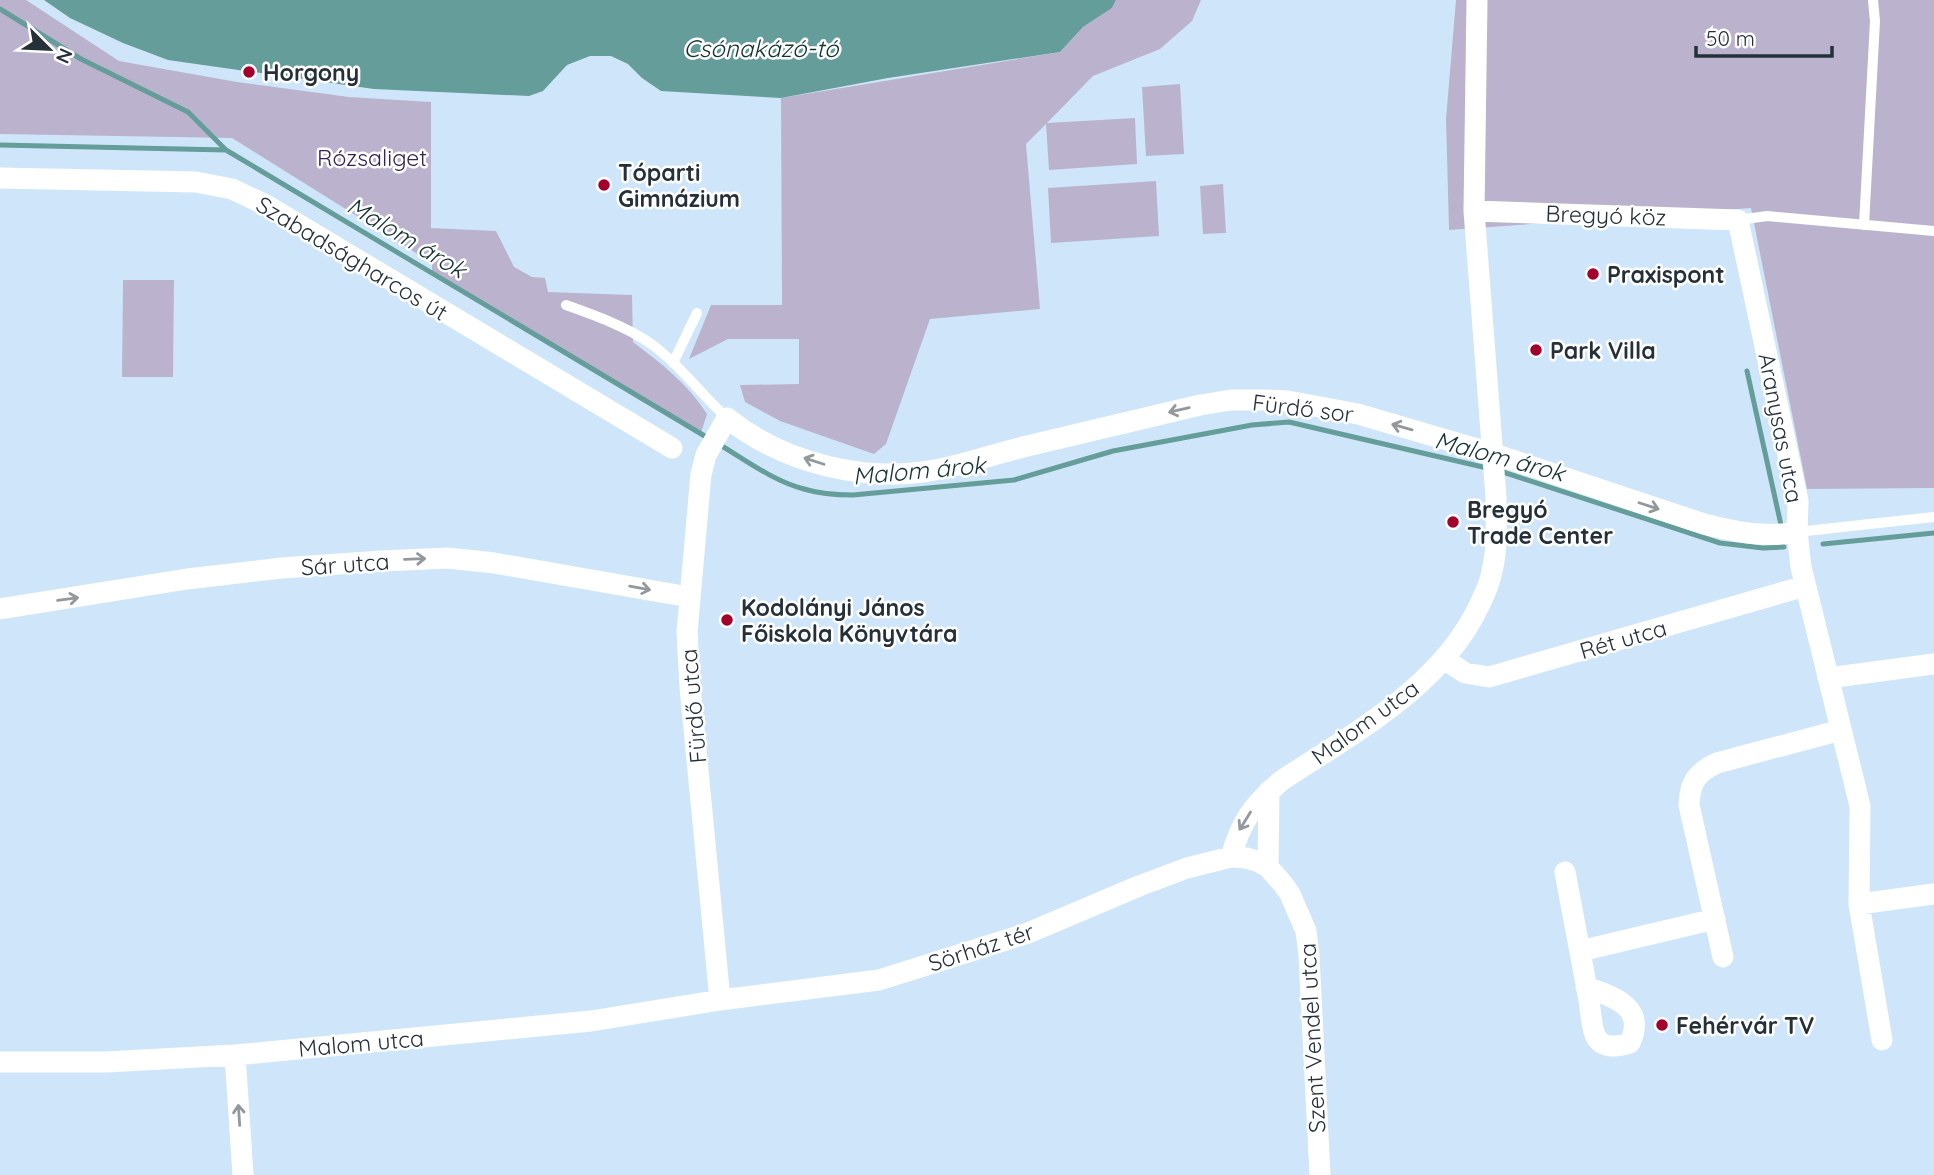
<svg xmlns="http://www.w3.org/2000/svg" width="1934" height="1175" font-family="Quicksand,sans-serif">
  <style>
    .green { fill: #bbb3ce }
    .water { fill: #649d9a }
    .lines { fill: none; stroke-linecap: round; stroke-linejoin: round }
    .stream { stroke: #649d9a; stroke-width: 5 }
    .service { stroke: #fff; stroke-width: 10 }
    .minor { stroke: #fff; stroke-width: 21 }
    .oneway { stroke: #92989c }
    .poi-dot { fill: #a2022c; stroke: #fff; stroke-width: 2.5 }
    .labels { text-anchor: middle; dominant-baseline: central; stroke-width: 5; stroke-linejoin: round; paint-order: stroke }
    .poi-label { font-size: 23px; font-weight: bold; fill: #25303a; stroke: #fff; text-anchor: start }
    .park-label { font-size: 23px; fill: #362356; stroke: #fff }
    .street-label { font-size: 23px; fill: #25303a; stroke: #fff }
    .water-label { font-size: 24px; font-style: italic; fill: #163332; stroke: #fff }
  </style>
  <rect width="100%" height="100%" fill="#cfe6fa"/>
  <path class="green" d="M0 0H26L119 61 237 82 349 97 431 102V228L496 231 514 267 532 277 545 278 548 292 632 295 633 342C661 363 688 384 707 414L701 433 432 272V263L232 138 0 134Z
    M1116 0H1201L1192 21 1160 49 1093 76 1047 123 1135 118 1137 164 1049 170 1046 124 1026 144 1040 309 930 319 886 444 874 454 780 421 745 402 740 385 799 384V339H728L689 359 711 305H782L781 98 1060 52 1083 27 1112 8Z
    M1456 0H1934V488L1807 489 1751 208 1449 230 1446 119Z
    M1180 84 1184 154 1146 156 1142 87Z
    M1156 181 1159 236 1051 243 1048 188Z
    M1223 184 1226 233 1203 234 1200 186Z
    M123 280H174L173 377H122Z"/>
  <path class="water" d="M44 0H1116L1112 8 1083 27 1060 52 888 78 781 98 661 91 642 78 628 64 611 56H590L567 65 543 91 529 96 374 89 168 60 123 43 70 18Z"/>
  <g class="lines">
    <path class="stream" d="M0 9 81 59 188 112 226 150 708 438
      M0 145 226 150
      M1747 371 1781 525
      M717 443C744 459 773 481 804 489 820 494 837 495 853 495L1014 480 1113 451 1252 425 1289 422 1487 468
      M1500 471 1720 543 1763 548 1784 547
      M1823 544 1934 533"/>
    <path class="service" d="M1738 220 1767 216 1934 231
      M1864 225 1875 21 1873 0
      M566 305C594 315 625 326 650 343 679 364 701 394 727 418
      M673 363 697 313
      M1797 532 1934 517"/>
    <path class="minor" d="M0 178 196 182 232 189 266 205 672 448
      M1474 211 1738 220 1798 501 1797 532 1801 567 1860 806 1859 904 1882 1040
      M0 609 187 579 282 568 382 561 448 558 494 563 689 597
      M1444 659 1465 673 1489 677 1805 586
      M1828 678 1934 664
      M1231 857C1241 821 1253 805 1281 781 1353 733 1440 688 1479 606 1484 595 1490 584 1492 571 1498 547 1496 521 1496 497L1474 211 1477 0
      M1268 867 1269 791
      M1565 872C1573 915 1581 957 1589 1000 1590 1008 1592 1031 1596 1037 1603 1049 1619 1047 1630 1043 1646 1007 1615 997 1586 987
      M1859 904 1934 894
      M1580 951 1715 919
      M1723 957 1689 805C1690 782 1696 773 1717 763L1841 730
      M720 1000 690 687 687 632 701 474 706 455 727 418C785 464 868 484 940 469 968 463 995 454 1023 447 1082 433 1141 419 1200 405L1231 400H1263L1288 401 1358 414 1491 453 1704 524C1735 532 1765 538 1797 532
      M235 1055 243 1175
      M0 1062H106L235 1055 591 1021 720 1000 879 980 1028 933 1139 886 1187 868 1231 857 1246 858 1257 861 1268 867 1283 884 1290 894 1306 931 1309 956 1320 1175"/>
  </g>
  <defs><path id="oneway-shaft" d="M-6 0H5M1.5-3L5.5 0L1.5 3" fill="none" stroke-width="1.6" stroke-linecap="round" stroke-linejoin="round" transform="scale(1.75)"/></defs>
  <g class="oneway">
    <use href="#oneway-shaft" transform="translate(1179 410) rotate(167)"/>
    <use href="#oneway-shaft" transform="translate(1402 427) rotate(-164)"/>
    <use href="#oneway-shaft" transform="translate(814 461) rotate(-162)"/>
    <use href="#oneway-shaft" transform="translate(1649 506) rotate(18)"/>
    <use href="#oneway-shaft" transform="translate(415 559) rotate(-2)"/>
    <use href="#oneway-shaft" transform="translate(640 588) rotate(10)"/>
    <use href="#oneway-shaft" transform="translate(68 599) rotate(-8)"/>
    <use href="#oneway-shaft" transform="translate(1245 821) rotate(122)"/>
    <use href="#oneway-shaft" transform="translate(239 1115) rotate(-94)"/>
  </g>
  <g class="poi-dot">
    <circle cx="249" cy="72" r="7"/>
    <circle cx="604" cy="185" r="7"/>
    <circle cx="1593" cy="274" r="7"/>
    <circle cx="1536" cy="350" r="7"/>
    <circle cx="1453" cy="522" r="7"/>
    <circle cx="727" cy="620" r="7"/>
    <circle cx="1662" cy="1025" r="7"/>
  </g>
  <g class="labels">
    <g class="poi-label">
      <text x="263" y="72">Horgony</text>
      <text x="618" y="172">Tóparti<tspan x="618" dy="26">Gimnázium</tspan></text>
      <text x="1607" y="274">Praxispont</text>
      <text x="1550" y="350">Park Villa</text>
      <text x="1467" y="509">Bregyó<tspan x="1467" dy="26">Trade Center</tspan></text>
      <text x="741" y="607">Kodolányi János<tspan x="741" dy="26">Főiskola Könyvtára</tspan></text>
      <text x="1676" y="1025">Fehérvár TV</text>
    </g>
    <g class="park-label">
      <text x="372" y="157">Rózsaliget</text>
    </g>
    <g class="street-label">
      <text transform="translate(1606 215) rotate(2)">Bregyó köz</text>
      <text transform="translate(352 258) rotate(31)">Szabadságharcos út</text>
      <text transform="translate(1303 408) rotate(7)">Fürdő sor</text>
      <text transform="translate(1781 428) rotate(79)">Aranysas utca</text>
      <text transform="translate(345 564) rotate(-4)">Sár utca</text>
      <text transform="translate(1623 639) rotate(-16)">Rét utca</text>
      <text transform="translate(693 706) rotate(-95)">Fürdő utca</text>
      <text transform="translate(1365 722) rotate(-36)">Malom utca</text>
      <text transform="translate(981 947) rotate(-18)">Sörház tér</text>
      <text transform="translate(1312 1038) rotate(-93)">Szent Vendel utca</text>
      <text transform="translate(361 1043) rotate(-5)">Malom utca</text>
    </g>
    <g class="water-label">
      <text x="761" y="48">Csónakázó-tó</text>
      <text transform="translate(407 237) rotate(31)">Malom árok</text>
      <text transform="translate(1500 456) rotate(15)">Malom árok</text>
      <text transform="translate(919 470) rotate(-5)">Malom árok</text>
    </g>
  </g>
  <g transform="translate(49 49) rotate(114)" stroke="#ffffff" stroke-width="5" paint-order="stroke">
  <path d="M0-5L12 26L0 18L-12 26Z" fill="#25303a"/>
  <text y="-10" font-size="19" font-weight="bold" text-anchor="middle" fill="#25303a">N</text>
  </g>
  <path d="M1696 46v10h136v-10" fill="none" stroke="#25303a" stroke-width="3.5"/>
  <text x="1706" y="46" font-size="21" fill="#25303a" stroke="#ffffff" stroke-width="5" paint-order="stroke">50 m</text>
</svg>
